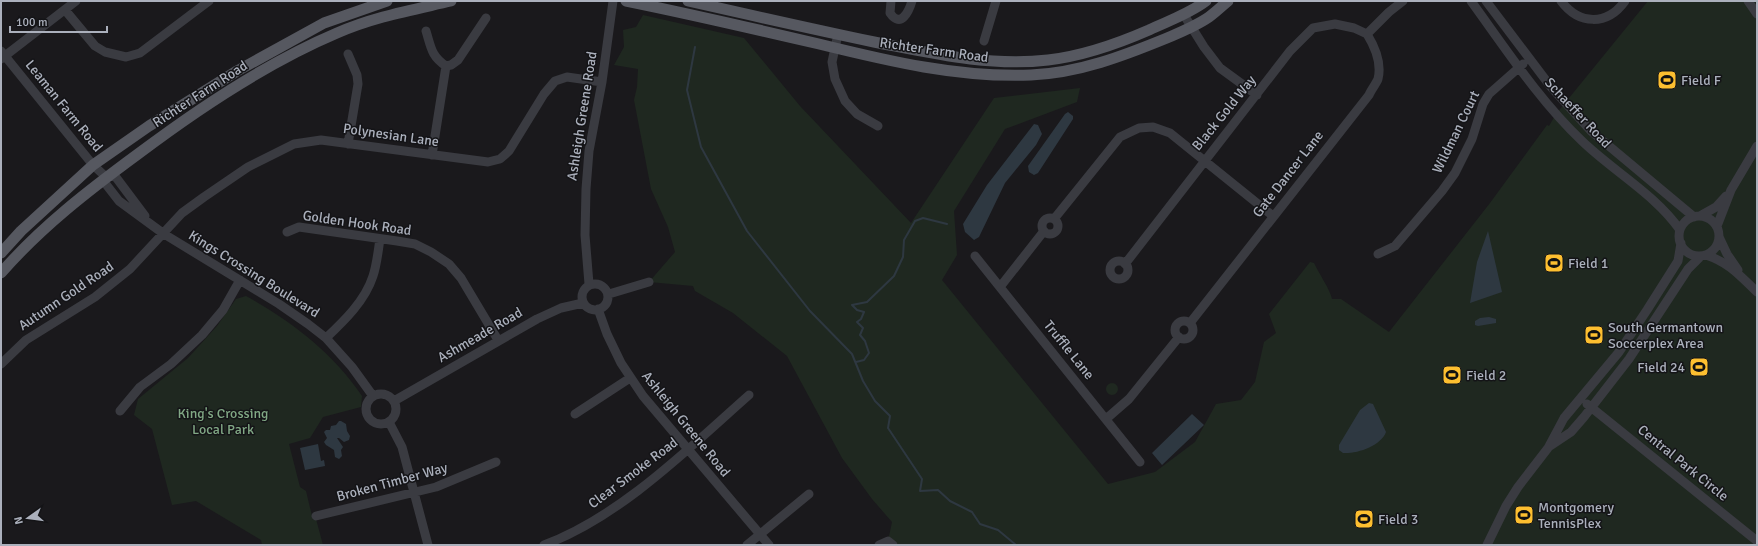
<svg xmlns="http://www.w3.org/2000/svg" width="1758" height="546" font-family="Signika,sans-serif">
  <style>
    .green { fill: #1f2820 }
    .water { fill: #2e3841 }
    .lines { fill: none; stroke-linecap: round; stroke-linejoin: round }
    .stream { stroke: #2e3841; stroke-width: 2 }
    .minor { stroke: #3a3b41; stroke-width: 9 }
    .major { stroke: #565860; stroke-width: 11 }
    .labels { text-anchor: middle; dominant-baseline: central; stroke-width: 3; stroke-linejoin: round; paint-order: stroke }
    .street-label { font-size: 14px; fill: #abb0bc; stroke: #141417 }
    .poi-label { font-size: 14px; fill: #abb0bc; stroke: #141417; text-anchor: start }
    .park-label { font-size: 14px; fill: #81a885; stroke: #141417 }
  </style>
  <rect width="100%" height="100%" fill="#1a191c"/>
  <path class="green" d="M1648 1H1757V545H893L888 541 892 522 872 499 842 458 787 356 733 313 695 291 693 286 649 282 675 252 668 227 651 189 634 100 637 87 638 69 614 65 624 47 623 30 636 27 643 15 744 38 800 106 911 223 994 98 1080 88 1077 102 1005 129 954 211 957 255 942 280 1108 484 1155 472 1195 442 1216 404 1241 400 1255 382 1264 342 1276 333 1269 314 1310 262 1314 263C1319 274 1330 289 1332 299H1341L1389 332 1490 203 1547 125 1549 126 1556 114Z
    M246 296C292 322 332 352 362 396L361 407 323 417 310 438 289 444 300 487 306 491 313 520 316 519 323 545H262L261 540 196 501 172 505 152 429 134 415 138 399 188 358 217 326 236 299Z
    M1106 389a6 6 0 1 1 12 0a6 6 0 1 1-12 0Z"/>
  <path class="water" d="M1068 112 1073 116V119L1038 173 1034 175 1029 172 1028 166 1065 114Z
    M1034 124 1038 125 1042 134 1036 145 1005 183 979 237 974 240 965 232 963 224 987 185Z
    M1488 231 1502 292 1470 303 1477 262Z
    M1489 317 1496 319V323L1478 326 1475 325V321L1480 318Z
    M1369 403 1373 404 1386 432C1381 446 1357 454 1343 453L1339 450V445L1360 410Z
    M1192 414 1204 425 1162 465 1152 453Z
    M339 421H341L346 424 347 431 350 436 349 440 344 442 339 438H337L343 447 341 450 342 456 339 459 335 457 334 450 326 445 324 442 327 438 324 432 326 430H330L331 426 336 425Z
    M318 444 321 461 324 460 325 466 305 470 300 448Z"/>
  <g class="lines">
    <path class="stream" d="M695 47 687 90 701 147 747 231 810 311 852 354 863 381 875 401 890 416 888 428 922 479 920 491 938 490 950 501 972 512 980 524 998 530 1016 545
      M856 362 864 360 869 353 865 341 860 335 863 328 857 322 861 319 864 312 857 310 852 305 867 302 894 276 903 257 904 240 915 221 923 218 947 224"/>
    <path class="minor" d="M891 1 890 13C901 29 909 11 912 1
      M1471 1C1506 49 1539 100 1582 141 1613 171 1656 195 1680 230
      M1486 1 1551 87 1591 131 1694 217
      M1561 1C1579 25 1607 26 1625 1
      M1748 1 1757 14
      M65 10 95 46 105 52 126 57 140 53 209 1
      M1184 15 1204 47 1220 68 1257 95
      M426 31C431 47 431 56 446 66
      M838 34 832 62 835 79 845 101 857 114 878 126
      M1367 34 1389 12 1403 1
      M984 41 996 1
      M1 51 93 165 106 177
      M1 59 76 1
      M348 144 358 84 357 75 348 54
      M432 155 446 66 451 65 458 60 486 18
      M106 177 105 183 119 201 164 234 279 304 308 324 326 338 352 367 373 396
      M106 177 115 176 145 216
      M1700 216 1716 207 1726 196
      M1679 236a20 20 0 1 1 40 0a20 20 0 1 1-40 0Z
      M1042 226a8 8 0 1 1 16 0a8 8 0 1 1-16 0Z
      M1054 219 1120 137 1139 128 1153 127 1170 133 1273 216
      M1717 226 1731 190 1757 146
      M287 232 299 227 397 241 415 244 431 252 449 264 461 278 498 340
      M1719 237 1727 254 1738 270
      M1378 254 1395 246 1442 191 1455 173 1472 139 1483 104 1489 94 1523 64
      M1706 255C1730 263 1740 276 1757 292
      M975 256 1140 462
      M1110 270a9 9 0 1 1 18 0a9 9 0 1 1-18 0Z
      M1125 264 1290 51 1313 28 1335 24 1354 28 1367 34
      M582 297a13 13 0 1 1 26 0a13 13 0 1 1-26 0Z
      M589 284 585 235 586 189 589 151 602 82 613 1
      M1000 287 1044 231
      M609 294 649 282
      M598 309 607 334 621 363 643 396 769 545
      M1175 330a9 9 0 1 1 18 0a9 9 0 1 1-18 0Z
      M1190 323 1369 95C1371 90 1376 84 1378 79 1382 63 1375 47 1367 34
      M326 338C344 321 365 301 373 276 377 264 378 251 380 239
      M1 364 26 340 95 297 130 269 182 213 204 197 248 167 294 144 321 140 488 162 500 159 509 151 544 94 555 81 567 77 602 82
      M366 409a15 15 0 1 1 30 0a15 15 0 1 1-30 0Z
      M394 401 537 319 561 308 583 303
      M1587 404 1757 541
      M120 411 140 387 171 364 202 335 223 310 240 280
      M575 414 630 378
      M1106 419 1129 399 1179 337
      M389 422 402 447 428 545
      M1550 446 1571 432 1584 417 1629 359 1688 269 1701 256
      M316 516 436 487 496 462
      M544 545C620 517 689 448 749 395
      M747 545 809 494
      M879 545 888 541 893 545
      M1487 545 1506 506 1518 487 1548 448 1564 418 1619 352 1647 310 1678 261 1681 243"/>
    <path class="major" d="M626 1C690 14 755 29 819 44 888 61 959 78 1031 75 1079 73 1123 56 1167 38 1181 32 1196 26 1209 17 1216 12 1222 6 1228 1
      M688 1C750 15 812 29 874 42 931 53 989 67 1048 60 1083 56 1117 44 1149 30 1168 21 1189 14 1206 1
      M1 253 21 231 93 165 149 126 237 71 324 23 387 1
      M1 273C41 227 89 190 138 154 199 108 266 63 337 33 373 17 412 10 451 1"/>
  </g>
  <defs>
    <g id="stadium-square" transform="scale(1)"><rect x="-9" y="-9" width="18" height="18" rx="4" fill="#fdbf30" stroke="#141417"/><path d="M0-5a6.5 5 0 1 0 0 10a6.5 5 0 1 0 0-10ZM-3.5-1.8h7v3.6h-7Z" fill="#111"/></g>
  </defs>
  <g fill-rule="evenodd">
    <use href="#stadium-square" x="1667" y="80"/>
    <use href="#stadium-square" x="1554" y="263"/>
    <use href="#stadium-square" x="1594" y="335"/>
    <use href="#stadium-square" x="1699" y="367"/>
    <use href="#stadium-square" x="1452" y="375"/>
    <use href="#stadium-square" x="1524" y="515"/>
    <use href="#stadium-square" x="1364" y="519"/>
  </g>
  <g class="labels">
    <g class="street-label">
      <text transform="translate(934 50) rotate(8)">Richter Farm Road</text>
      <text transform="translate(200 94) rotate(-33)">Richter Farm Road</text>
      <text transform="translate(64 106) rotate(51)">Leaman Farm Road</text>
      <text transform="translate(1224 113) rotate(-51)">Black Gold Way</text>
      <text transform="translate(1578 113) rotate(47)">Schaeffer Road</text>
      <text transform="translate(582 116) rotate(-81)">Ashleigh Greene Road</text>
      <text transform="translate(1456 132) rotate(-64)">Wildman Court</text>
      <text transform="translate(391 135) rotate(8)">Polynesian Lane</text>
      <text transform="translate(1288 174) rotate(-52)">Gate Dancer Lane</text>
      <text transform="translate(357 223) rotate(8)">Golden Hook Road</text>
      <text transform="translate(254 274) rotate(32)">Kings Crossing Boulevard</text>
      <text transform="translate(66 296) rotate(-34)">Autumn Gold Road</text>
      <text transform="translate(480 335) rotate(-30)">Ashmeade Road</text>
      <text transform="translate(1069 350) rotate(51)">Truffle Lane</text>
      <text transform="translate(686 424) rotate(51)">Ashleigh Greene Road</text>
      <text transform="translate(1683 463) rotate(39)">Central Park Circle</text>
      <text transform="translate(633 473) rotate(-37)">Clear Smoke Road</text>
      <text transform="translate(392 482) rotate(-15)">Broken Timber Way</text>
    </g>
    <g class="poi-label">
      <text x="1681" y="80">Field F</text>
      <text x="1568" y="263">Field 1</text>
      <text x="1608" y="327">South Germantown<tspan x="1608" dy="16">Soccerplex Area</tspan></text>
      <text x="1685" y="367" text-anchor="end">Field 24</text>
      <text x="1466" y="375">Field 2</text>
      <text x="1538" y="507">Montgomery<tspan x="1538" dy="16">TennisPlex</tspan></text>
      <text x="1378" y="519">Field 3</text>
    </g>
    <g class="park-label">
      <text x="223" y="413">King's Crossing<tspan x="223" dy="16">Local Park</tspan></text>
    </g>
  </g>
  <rect width="1758" height="546" fill="none" stroke="#abb0bc" stroke-width="4"/>
  <g transform="translate(28 518) rotate(256)" stroke="#141417" stroke-width="3" paint-order="stroke">
  <path d="M0-3L7 15L0 10L-7 15Z" fill="#abb0bc"/>
  <text y="-6" font-size="11" font-weight="bold" text-anchor="middle" fill="#abb0bc">N</text>
  </g>
  <path d="M10 26v6h97v-6" fill="none" stroke="#abb0bc" stroke-width="2"/>
  <text x="16" y="26" font-size="12" fill="#abb0bc" stroke="#141417" stroke-width="3" paint-order="stroke">100 m</text>
</svg>
